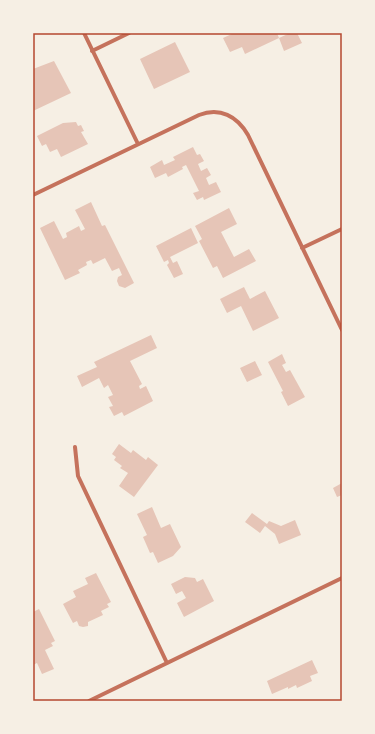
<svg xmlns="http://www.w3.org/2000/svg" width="375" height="734" font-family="'DejaVu Sans',sans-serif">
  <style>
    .building { fill: #e6c5b7 }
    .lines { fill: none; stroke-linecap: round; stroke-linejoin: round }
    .minor { stroke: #c5725c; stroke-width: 4 }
    .neatline { fill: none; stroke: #b5482f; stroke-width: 1.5 }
  </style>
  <rect width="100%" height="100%" fill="#f6efe4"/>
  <path class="building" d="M234 33H277L279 38 245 54 242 47 230 52 223 38Z
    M290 33H297L302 43 284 51 279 38Z
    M175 42 190 72 154 89 140 59Z
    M54 61 71 93 33 111V69Z
    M76 122 78 126 81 125 84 131 81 132 88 144 61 157 57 149 50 152 46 144 42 146 37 136 63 123Z
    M193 147 197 155 200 154 204 161 198 164 201 171 207 168 211 175 206 178 209 185 216 182 221 192 204 200 203 197 197 200 193 193 199 191 186 165 182 167 183 169 168 177 166 173 155 178 150 167 162 160 164 165 175 160 173 157Z
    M91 202 102 226 105 225 134 283 125 288 119 286 117 281 118 277 122 275 119 268 112 271 105 258 93 264 91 260 86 262 87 265 78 270 80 273 65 280 40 228 54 221 63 239 67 237 66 233 79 226 81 231 85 229 75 210Z
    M229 208 237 224 221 232 234 257 249 249 256 261 223 278 217 266 213 268 199 241 202 239 195 226Z
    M191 228 198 243 170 257 173 263 177 261 183 274 174 278 167 265 169 263 168 260 164 262 156 246Z
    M244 287 250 299 265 291 279 318 253 331 241 306 227 313 220 299Z
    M151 335 157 348 130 361 142 384 139 386 140 389 146 386 153 401 124 416 122 412 114 416 109 407 113 406 108 397 113 395 108 385 104 388 99 378 82 387 77 376 97 367 94 362Z
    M282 354 286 363 282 365 286 372 290 370 305 397 288 406 281 392 283 391 268 362Z
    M255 361 262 375 247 382 240 368Z
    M119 444 131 453 133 450 146 460 148 457 158 465 134 497 119 486 128 473 120 468 122 466 114 460 116 457 112 454Z
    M342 483V495L337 497 333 488Z
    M152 507 161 528 170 524 181 547 173 556 158 563 153 552 150 553 143 537 147 535 137 514Z
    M252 513 267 524 269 521 281 526 295 520 301 535 279 544 275 534 265 526 260 533 245 522Z
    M96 573 111 602 107 604 109 607 101 611 103 615 88 622V626L83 627 79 626 77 621 73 623 63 604 76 597 73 591 88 584 85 578Z
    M185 577 195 578 197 582 203 579 214 601 184 617 177 603 186 598 182 591 176 594 171 584Z
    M39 609 55 641 51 643 53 646 45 650 54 669 42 674 37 663 33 665V612Z
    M312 660 318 673 310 676 312 681 297 688 296 685 288 689V687L272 694 267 681Z"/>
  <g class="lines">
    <path class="minor" d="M84 33 138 144
      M92 51 129 33
      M33 195 199 115C220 107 237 116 248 135L342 330
      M302 248 342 229
      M75 447 78 476 167 663
      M89 701 342 578"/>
  </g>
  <rect width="375" height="734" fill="none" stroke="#f6efe4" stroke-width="68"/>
  <rect x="34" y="34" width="307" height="666" class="neatline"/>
</svg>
